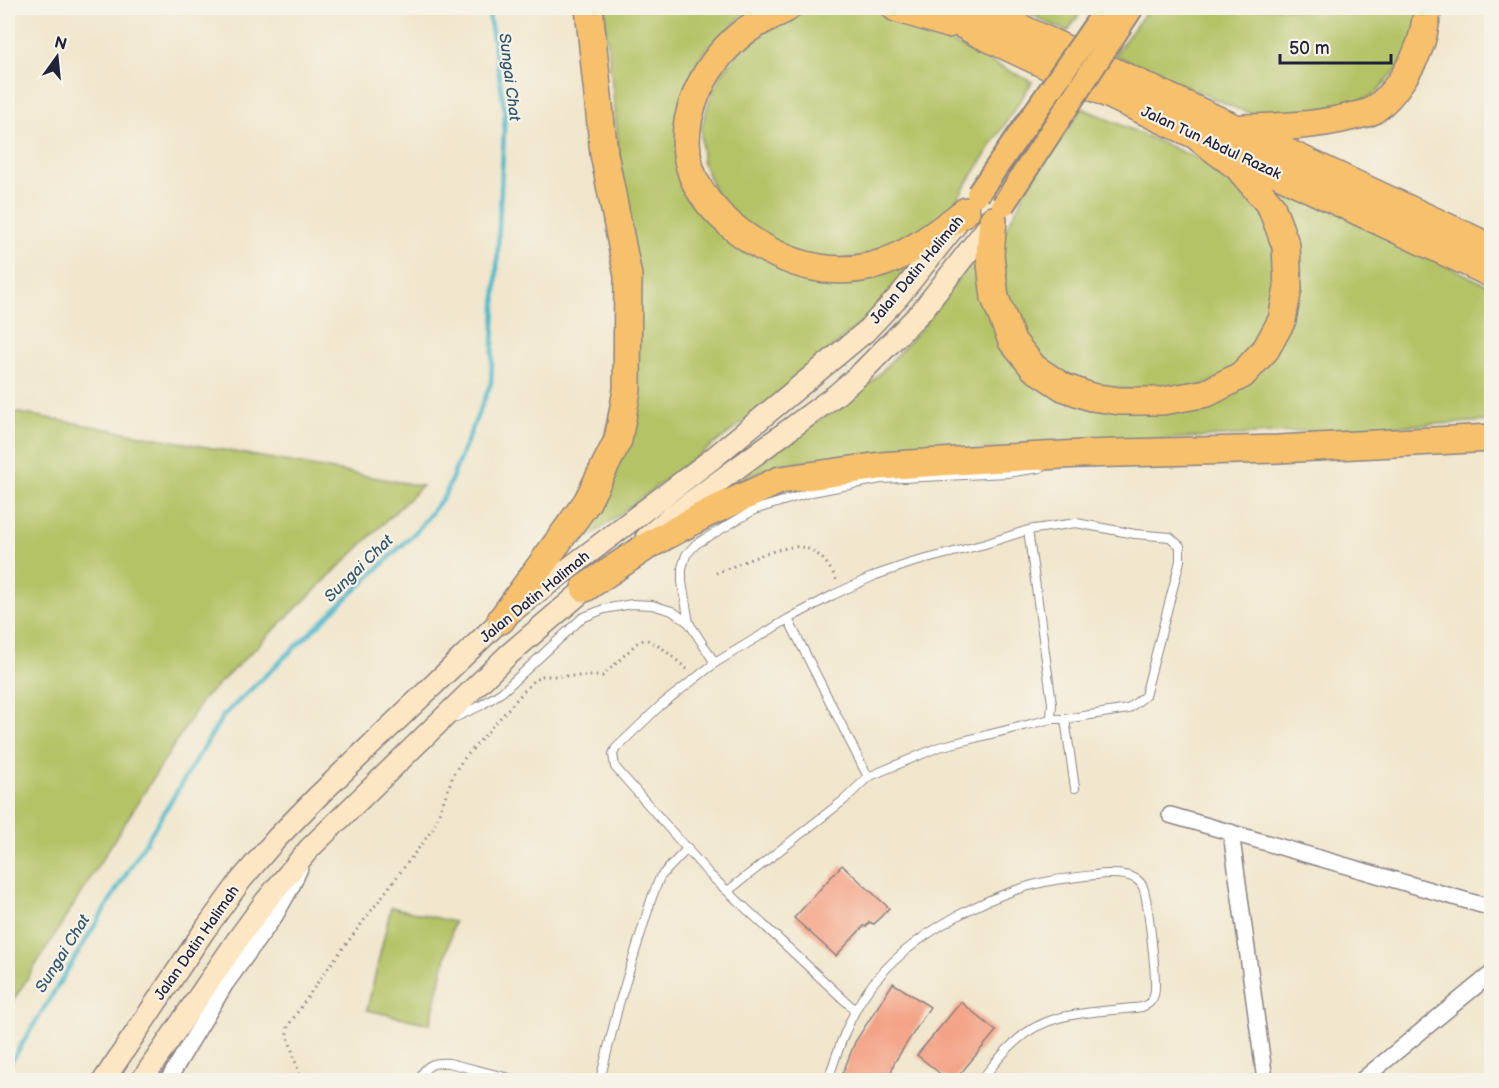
<svg xmlns="http://www.w3.org/2000/svg" width="1499" height="1088" font-family="'Balsamiq Sans',sans-serif">
  <style>
    .green { fill: #b4c366; stroke: #6b7250; stroke-width: 1.5 }
    .lines { fill: none; stroke-linecap: round; stroke-linejoin: round }
    .stream { stroke: #4db8ca; stroke-width: 4.5 }
    .building { fill: #f4a285 }
    .lane-casing { stroke: #8a8484; stroke-width: 10 }
    .street-casing { stroke: #8a8484; stroke-width: 18 }
    .secondary-casing { stroke: #8a8484; stroke-width: 24 }
    .highway-casing { stroke: #8a8484; stroke-width: 30 }
    .path { stroke: #8a8484; stroke-width: 3; stroke-dasharray: 1.5 4.5; stroke-linecap: butt }
    .lane { stroke: #fff; stroke-width: 8 }
    .street { stroke: #fff; stroke-width: 15 }
    .secondary { stroke: #fce6c4; stroke-width: 21 }
    .highway { stroke: #f7c06c; stroke-width: 27 }
    .primary-bridge-casing { stroke: #8a8484; stroke-width: 26; stroke-linecap: butt }
    .primary-bridge { stroke: #f7c06c; stroke-width: 22 }
    .labels { text-anchor: middle; dominant-baseline: central; stroke-width: 4.5; stroke-linejoin: round; paint-order: stroke }
    .street-label { font-size: 15px; fill: #22223b; stroke: #f7f3e8 }
    .water-label { font-size: 16px; font-style: italic; fill: #31566d; stroke: #f7f3e8 }
  </style>
  <rect width="100%" height="100%" fill="#f7f3e8"/>
  <filter id="ink" filterUnits="userSpaceOnUse"><feTurbulence type="fractalNoise" baseFrequency=".0167" numOctaves="2"/><feDisplacementMap in="SourceGraphic" scale="12" xChannelSelector="R" yChannelSelector="G"/><feConvolveMatrix kernelMatrix="1 2 1 2 8 2 1 2 1" color-interpolation-filters="sRGB"/></filter>
  <filter id="wash" filterUnits="userSpaceOnUse"><feTurbulence type="fractalNoise" baseFrequency=".008" numOctaves="4" result="noise"/><feDisplacementMap in="SourceGraphic" scale="24" xChannelSelector="R" yChannelSelector="G"/><feGaussianBlur stdDeviation="1.35" result="paint"/><feColorMatrix in="noise" values="0 0 0 0 0 0 0 0 0 0 0 0 0 0 0 0 0 1.4 0 .05"/><feComposite in="paint" operator="in"/></filter>
  <g filter="url(#wash)">
    <rect width="100%" height="100%" fill="#f1e6cc"/>
    <path class="green" d="M604 8H760L742 16 701 55 680 103 696 202 821 277 937 235 876 310 757 412 545 570 584 513 635 332 619 151Z
      M1017 8H1084L1067 32Z
      M1149 8H1427L1424 38 1374 95 1336 110 1272 120 1235 108 1114 55Z
      M834 9H867L915 24 1032 82 950 210 889 251 843 260 797 256 749 231 716 195 702 160 701 129 709 101 720 76 738 53 783 19 808 11Z
      M1082 108 1217 167 1253 197 1272 230 1277 306 1255 347 1226 376 1190 390 1099 393 1047 370 1008 319 1000 241 1027 188Z
      M1258 173 1491 287V421L989 449 778 464 726 487 872 382 923 326 982 246 1037 383 1222 395 1291 316Z
      M8 411 422 486 203 699 8 1009Z
      M391 907 454 922 430 1024 367 1010Z"/>
    <g class="lines">
      <path class="stream" d="M8 1067 223 716 416 532 445 495 491 383 505 112 488 8"/>
    </g>
    <g id="blocks">
      <path class="building" d="M842 865 889 908 874 924 869 922 866 927 864 926 836 956 794 918Z
        M893 983 930 1007 894 1063 889 1080H840L855 1042Z
        M961 1002 996 1031 955 1080H948L917 1055Z"/>
    </g>
  </g>
  <g filter="url(#ink)">
    <use href="#blocks" fill-opacity="0" stroke="#8a8484" stroke-width="1.5"/>
    <g class="lines">
      <g class="lane-casing">
        <path id="lane" d="M1028 530 1052 703 1051 719
          M788 619 868 777
          M689 623 682 582V568L686 555 696 544 754 510 812 492 881 479 1007 473 1040 468
          M454 718 480 706 502 692 582 618 604 609 632 604 652 605 672 611 689 623 715 663
          M1065 719 1075 788
          M729 890 844 800 868 777 939 747 1051 719H1065L1128 709 1145 696 1180 561V546L1170 537 1135 534 1076 523 1028 530 985 544 911 563 876 575 833 595 788 619 715 663 661 705 616 748 613 754 615 767 710 875 855 1010
          M419 1080C425 1065 433 1062 449 1063L517 1080
          M600 1080 619 1004 652 897 660 877 688 848
          M828 1080C838 1050 848 1019 866 993 907 934 1001 884 1071 878 1087 876 1120 870 1134 878 1139 880 1141 883 1143 887 1148 900 1158 985 1154 995 1152 1002 1148 1005 1142 1007 1098 1013 1049 1009 1015 1042 1002 1053 992 1067 981 1080"/>
      </g>
      <g class="street-casing">
        <path id="street" d="M1170 815 1492 908
          M1231 832 1265 1080
          M168 1080 225 985 275 916 292 886 300 868
          M1362 1080 1492 973"/>
      </g>
      <g class="secondary-casing">
        <path id="secondary" d="M646 538 672 516 836 395 861 373 921 312 993 220
          M104 1080 204 931 241 880 277 838 317 797 501 620 712 459 865 332 899 296 955 226
          M142 1080 238 939 265 902 309 849 508 655 597 579"/>
      </g>
      <g class="highway-casing">
        <path id="highway" d="M787 8C772 16 754 23 740 35 703 66 676 120 690 168 700 203 736 233 766 249 799 267 835 275 872 266 907 257 937 233 966 211
          M896 8 948 24
          M932 8 978 33 1492 274
          M979 8 1016 26 1492 248
          M1244 128C1279 127 1315 126 1350 117 1357 115 1366 114 1372 111 1394 97 1417 60 1423 35 1425 26 1426 17 1428 8
          M993 220 990 255 995 298 1012 341 1034 368 1063 387 1091 397 1120 401H1163L1207 393 1242 375 1266 349 1282 320 1288 288 1286 246 1271 206 1238 167 1199 138
          M585 588 647 546 706 514 780 480 880 466 986 459 1081 454 1278 449 1492 438
          M501 620 587 502 618 440 627 390 628 276 604 154 589 8"/>
      </g>
      <path class="path" d="M716 573C735 566 782 544 801 547 819 550 830 566 837 581
        M301 1080 287 1033 288 1026 322 976 433 829 454 773 462 761 533 681 542 676H603L637 643 646 639 662 648 688 670"/>
      <use href="#lane" class="lane"/>
      <use href="#street" class="street"/>
      <use href="#secondary" class="secondary"/>
      <use href="#highway" class="highway"/>
      <g class="primary-bridge-casing">
        <path id="primary-bridge" d="M978 194 1107 8
          M1003 205 1132 8"/>
      </g>
      <use href="#primary-bridge" class="primary-bridge"/>
    </g>
  </g>
  <g class="labels">
    <g class="street-label">
      <text transform="translate(1211 143) rotate(25)">Jalan Tun Abdul Razak</text>
      <text transform="translate(917 270) rotate(-50)">Jalan Datin Halimah</text>
      <text transform="translate(535 597) rotate(-39)">Jalan Datin Halimah</text>
      <text transform="translate(197 943) rotate(-55)">Jalan Datin Halimah</text>
    </g>
    <g class="water-label">
      <text transform="translate(509 77) rotate(83)">Sungai Chat</text>
      <text transform="translate(359 569) rotate(-44)">Sungai Chat</text>
      <text transform="translate(63 954) rotate(-58)">Sungai Chat</text>
    </g>
  </g>
  <rect width="1499" height="1088" fill="none" stroke="#f7f3e8" stroke-width="30"/>
  <g transform="translate(57 57) rotate(15)" stroke="#f7f3e8" stroke-width="4.5" paint-order="stroke">
  <path d="M0-4.5L10 22L0 15L-10 22Z" fill="#22223b"/>
  <text y="-9" font-size="16" font-weight="bold" text-anchor="middle" fill="#22223b">N</text>
  </g>
  <path d="M1280 54v9h111v-9" fill="none" stroke="#22223b" stroke-width="3"/>
  <text x="1289" y="54" font-size="18" fill="#22223b" stroke="#f7f3e8" stroke-width="4.5" paint-order="stroke">50 m</text>
</svg>
